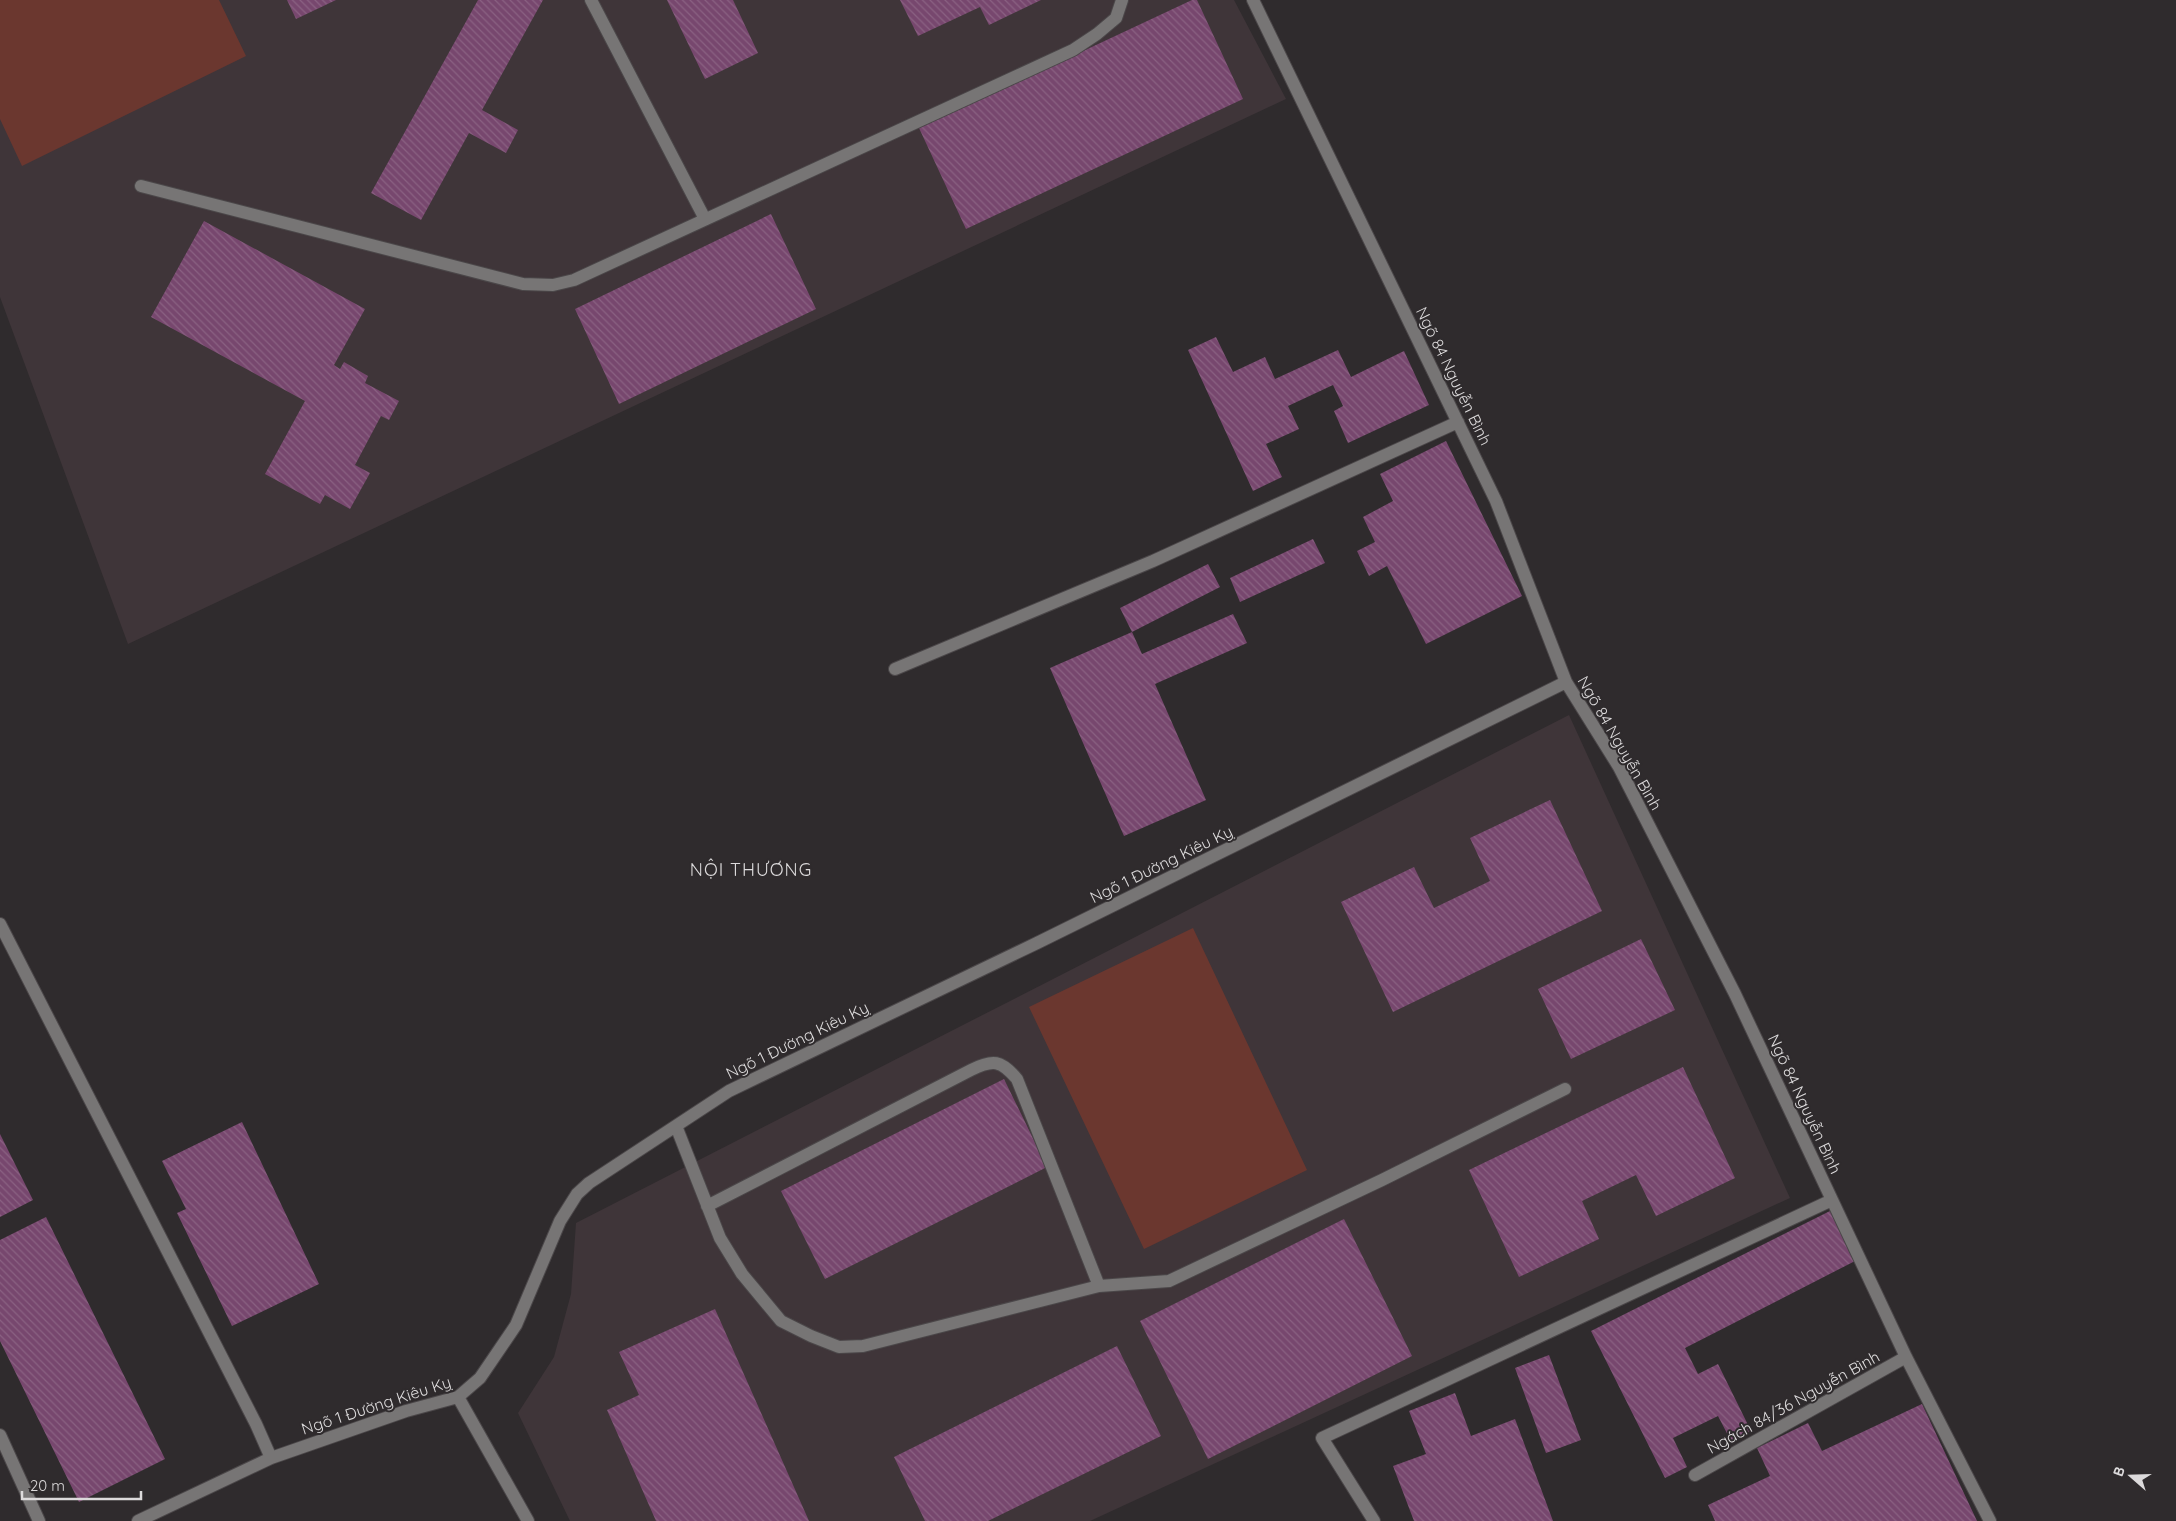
<svg xmlns="http://www.w3.org/2000/svg" width="2176" height="1521" font-family="Quicksand,sans-serif">
  <style>
    .built { fill: #3f3539 }
    .garden { fill: #6b372f }
    .building { fill: url(#building-back-hatch) }
    .lines { fill: none; stroke-linecap: round; stroke-linejoin: round }
    .minor-casing { stroke: #4b4749; stroke-width: 14 }
    .minor { stroke: #777575; stroke-width: 12 }
    .labels { text-anchor: middle; dominant-baseline: central; stroke-width: 4; stroke-linejoin: round; paint-order: stroke }
    .street-label { font-size: 16px; fill: #dcdadb; stroke: #2f2b2d }
    .neighbourhood-label { font-size: 18px; letter-spacing: 1px; fill: #dcdadb; stroke: #2f2b2d }
  </style>
  <defs>
    <pattern id="building-back-hatch" width="6" height="6" patternUnits="userSpaceOnUse" patternTransform="scale(1.25)"><rect width="6" height="6" fill="#77476e"/><path d="M-1 5l2 2M0 0l6 6M5-1l2 2" fill="none" stroke="#8a6182"/></pattern>
  </defs>
  <rect width="100%" height="100%" fill="#2f2b2d"/>
  <path class="built" d="M0 0H1234L1286 99 128 644 0 297Z
    M1569 715 1790 1198 1090 1521H570L518 1413 554 1357 571 1294 576 1223Z"/>
  <path class="garden" d="M0 0H219L246 56 22 166 0 119Z
    M1193 928 1307 1170 1144 1249 1029 1007Z"/>
  <path class="building" d="M287 0H336L296 19Z
    M478 0H543L482 110 518 130 506 153 469 133 421 220 371 193Z
    M667 0H733L758 53 705 79Z
    M900 0H1041L989 25 980 7 918 36Z
    M1192 0H1197L1243 99 966 229 919 128Z
    M771 214 816 309 619 404 575 309Z
    M204 221 365 309 334 365 340 369 344 362 368 376 365 383 399 401 389 420 381 416 355 465 370 473 350 509 325 495 320 504 265 474 305 401 151 317Z
    M1216 337 1233 372 1265 357 1275 379 1338 350 1351 377 1404 351 1429 405 1348 443 1334 411 1343 406 1333 385 1288 406 1299 429 1266 444 1282 477 1253 491 1188 350Z
    M1446 441 1522 596 1426 644 1387 566 1369 576 1357 551 1375 542 1363 517 1393 501 1380 474Z
    M1313 539 1325 563 1240 602 1230 578Z
    M1208 564 1220 587 1132 632 1120 608Z
    M1233 614 1247 643 1155 684 1206 800 1124 836 1050 668 1132 632 1142 654Z
    M1550 800 1602 911 1393 1012 1341 902 1414 867 1434 908 1490 881 1470 838Z
    M1641 939 1675 1010 1571 1059 1538 989Z
    M1683 1067 1735 1178 1656 1216 1636 1175 1582 1201 1599 1239 1519 1277 1469 1170Z
    M1004 1079 1047 1167 825 1279 781 1191Z
    M242 1122 319 1284 232 1326 177 1213 186 1209 162 1161Z
    M0 1134 33 1200 0 1217Z
    M1832 1210 1857 1260 1685 1348 1698 1374 1718 1364 1751 1431 1731 1441 1718 1416 1673 1438 1687 1467 1665 1478 1591 1331Z
    M46 1217 165 1459 79 1502 0 1341V1240Z
    M1344 1219 1412 1356 1208 1459 1140 1321Z
    M715 1309 809 1521H656L607 1410 639 1395 619 1352Z
    M1117 1346 1161 1436 988 1521H925L894 1457Z
    M1549 1355 1581 1440 1546 1453 1515 1368Z
    M1455 1393 1471 1436 1515 1419 1553 1521H1414L1393 1466 1426 1454 1409 1411Z
    M1922 1404 1977 1521H1715L1708 1505 1770 1476 1757 1448 1808 1423 1822 1451Z"/>
  <g class="lines">
    <g class="minor-casing">
      <path id="minor" d="M591 0 705 219
        M1253 0 1496 501 1566 682 1619 767 1735 994 1906 1357 1990 1521
        M141 186 523 284 553 285 574 280 1073 50 1097 34 1116 18 1122 0
        M895 669 1153 561 1458 422
        M0 924 256 1424 271 1458
        M676 1126 720 1238 742 1274 781 1321 811 1336 839 1347 863 1346 1099 1286 1169 1281 1382 1180 1565 1089
        M707 1206 971 1070C993 1059 1001 1060 1017 1079L1099 1286
        M458 1397 528 1521
        M0 1435 39 1521
        M1695 1475 1906 1357
        M138 1521 271 1458 406 1411 458 1397 480 1378 516 1325 560 1221 577 1194 589 1183 729 1091 1037 943 1566 682
        M1374 1521 1322 1438 1832 1200"/>
    </g>
    <use href="#minor" class="minor"/>
  </g>
  <g class="labels">
    <g class="street-label">
      <text transform="translate(1454 376) rotate(64)">Ngõ 84 Nguyễn Bình</text>
      <text transform="translate(1620 743) rotate(60)">Ngõ 84 Nguyễn Bình</text>
      <text transform="translate(1161 864) rotate(-26)">Ngõ 1 Đường Kiêu Kỵ</text>
      <text transform="translate(797 1040) rotate(-26)">Ngõ 1 Đường Kiêu Kỵ</text>
      <text transform="translate(1805 1104) rotate(65)">Ngõ 84 Nguyễn Bình</text>
      <text transform="translate(1793 1402) rotate(-29)">Ngách 84/36 Nguyễn Bình</text>
      <text transform="translate(376 1405) rotate(-18)">Ngõ 1 Đường Kiêu Kỵ</text>
    </g>
    <g class="neighbourhood-label">
      <text x="751" y="869">NỘI THƯƠNG</text>
    </g>
  </g>
  <g transform="translate(2131 1476) rotate(290)" stroke="#2f2b2d" stroke-width="4" paint-order="stroke">
  <path d="M0-4L9 19L0 12L-9 19Z" fill="#dcdadb"/>
  <text y="-8" font-size="14" font-weight="bold" text-anchor="middle" fill="#dcdadb">B</text>
  </g>
  <path d="M22 1491v8h119v-8" fill="none" stroke="#dcdadb" stroke-width="2.5"/>
  <text x="30" y="1491" font-size="15" fill="#dcdadb" stroke="#2f2b2d" stroke-width="4" paint-order="stroke">20 m</text>
</svg>
